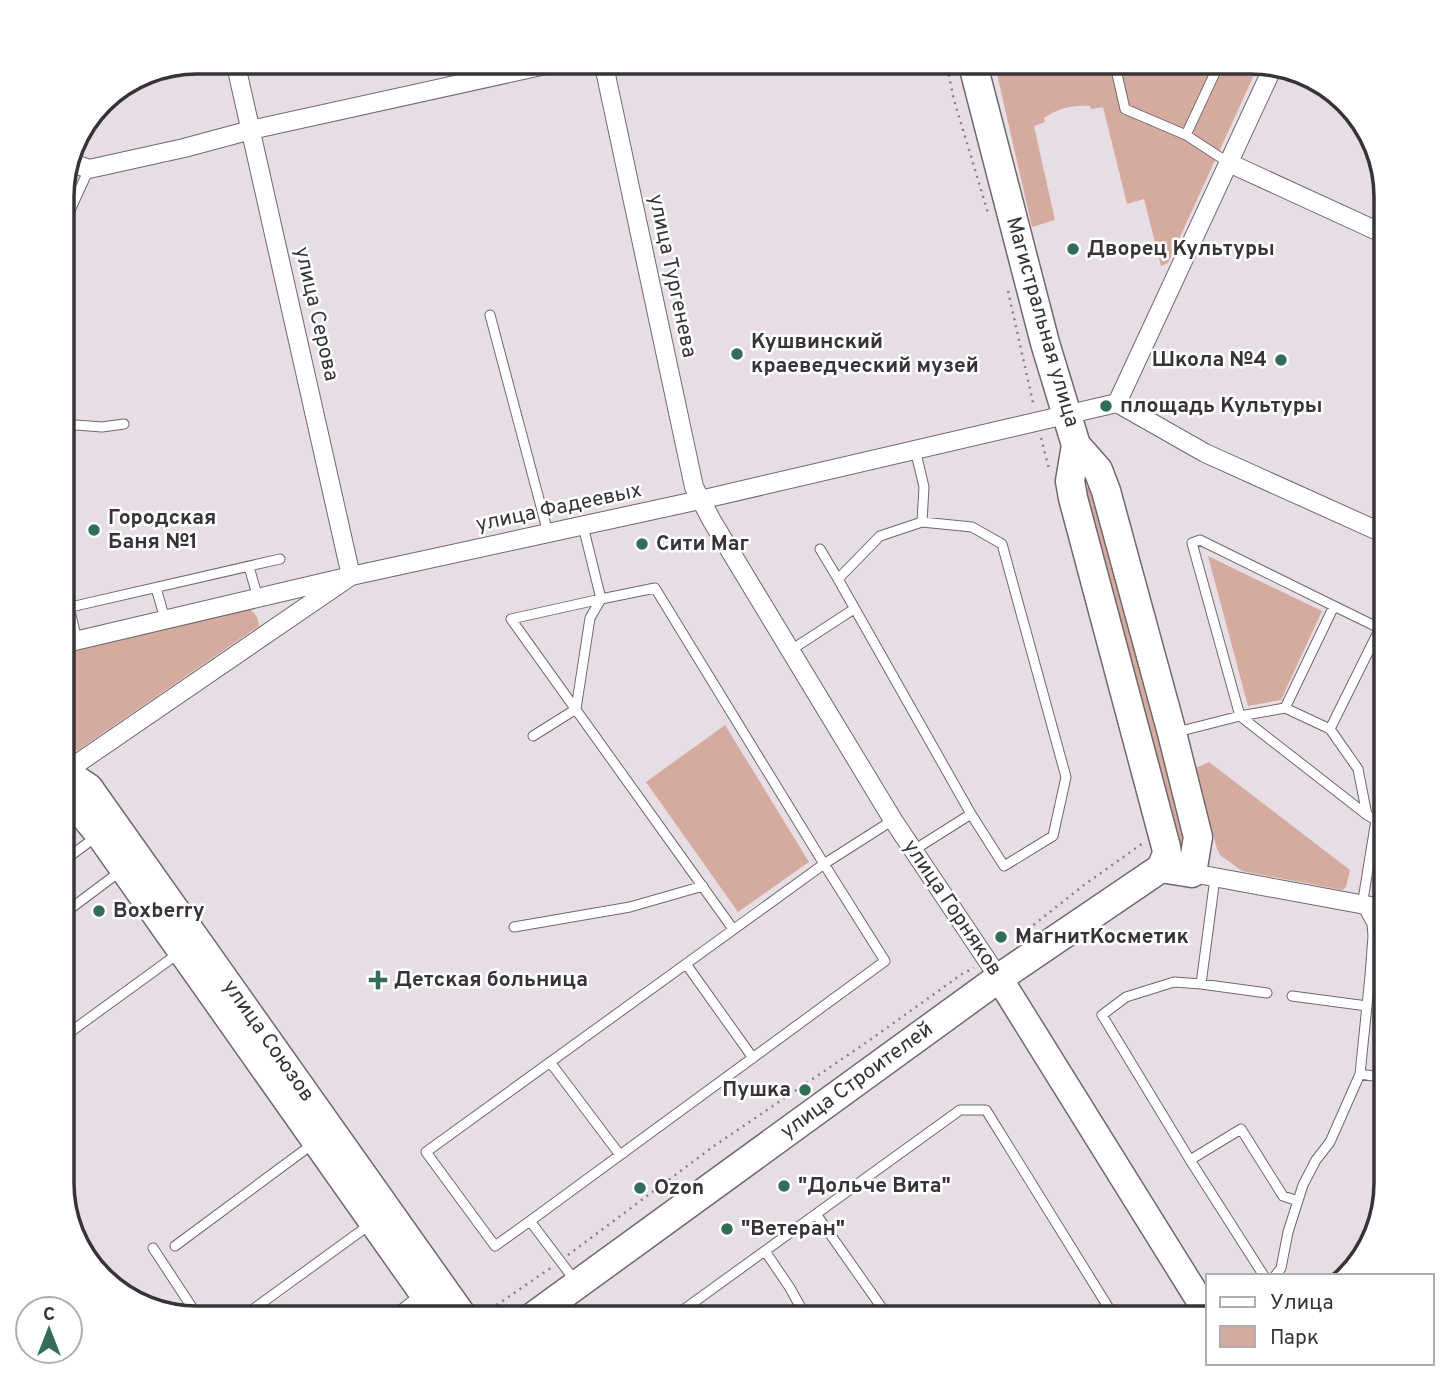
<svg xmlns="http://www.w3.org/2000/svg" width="1448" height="1379" font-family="Overpass,sans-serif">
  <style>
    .green { fill: #d6ab9f }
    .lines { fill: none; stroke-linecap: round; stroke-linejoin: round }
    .lane-casing { stroke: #71686f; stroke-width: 11 }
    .street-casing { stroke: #71686f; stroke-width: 20 }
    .secondary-casing { stroke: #71686f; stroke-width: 29 }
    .primary-casing { stroke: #71686f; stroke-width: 31 }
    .path { stroke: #878086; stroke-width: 2.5; stroke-dasharray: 2 5; stroke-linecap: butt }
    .lane { stroke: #fff; stroke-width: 9 }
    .street { stroke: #fff; stroke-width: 18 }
    .secondary { stroke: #fff; stroke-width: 26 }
    .primary { stroke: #fff; stroke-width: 28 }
    .poi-dot { fill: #326d56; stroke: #fff; stroke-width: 2.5 }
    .labels { text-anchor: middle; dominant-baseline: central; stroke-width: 5; stroke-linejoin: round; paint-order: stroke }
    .poi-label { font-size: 21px; font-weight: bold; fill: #373337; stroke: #fff; text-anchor: start }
    .street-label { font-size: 21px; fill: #373337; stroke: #fff }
    .rim { fill: none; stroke: #373337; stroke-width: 3.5 }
  </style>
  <rect width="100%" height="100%" fill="#e7dde5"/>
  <path class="green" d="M994 61 1260 62 1168 263 1161 266 1144 199 1127 204 1103 107 1091 109 1090 106C1072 105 1059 108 1044 118L1045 122 1034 126 1055 220 1032 227Z
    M1089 486H1097L1188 830 1185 848 1179 855 1084 490Z
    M1208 556 1322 611 1281 700 1248 706Z
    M249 609C256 614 258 617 259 626L77 751 62 728V653Z
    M725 725 809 862 738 912 646 782Z
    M1209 762 1350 870 1346 887 1342 890 1242 871 1220 855 1217 849 1196 768Z"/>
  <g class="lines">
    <g class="lane-casing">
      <path id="lane" d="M1114 61 1125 109 1186 135 1229 163
        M1186 135 1220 62
        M62 216 67 217 89 169
        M490 315 548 533
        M62 428 76 425 102 427 124 424
        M915 449 924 487 922 522
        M62 476 67 472 66 446 63 428
        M62 517 65 528
        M820 549 838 579
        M249 567 258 598
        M156 588 165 619
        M601 599 511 619 733 929
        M1334 606 1200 540 1192 543 1240 716 1367 815
        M69 607 77 640
        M62 609 280 559
        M1387 614 1330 729 1358 769 1367 815 1376 820 1362 906 1372 924 1373 936 1370 976 1387 979
        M1373 642 1387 649
        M791 650 854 609
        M1330 729 1285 708 1334 606 1379 628
        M1177 732 1240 716 1285 708
        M533 736 576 709 590 618 601 599
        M1376 820 1387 822
        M914 850 971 814 1004 866 1053 836 1066 777 1002 544 972 527 922 522 880 536 838 579 971 814
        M62 862 97 836
        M1215 878 1201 984 1267 993
        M62 915 122 870
        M514 927 630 907 703 886
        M686 964 753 1058
        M1201 984 1174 982 1126 997 1102 1015 1190 1160 1264 1276
        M1292 996 1367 1006
        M62 1038 179 953
        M550 1062 620 1155
        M1360 1074 1387 1078
        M1190 1160 1241 1129 1283 1196 1298 1201
        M816 1214 889 1318
        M530 1221 885 961 824 864 655 588 601 599 583 526
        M175 1246 314 1143
        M153 1248 199 1318
        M765 1251 790 1288 801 1308 799 1318
        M1275 1276 1281 1268 1288 1232 1303 1185 1316 1160 1330 1142 1360 1074 1370 976
        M576 1282 530 1221 495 1246 426 1152 824 864 893 820
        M241 1318 372 1223
        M390 1318 421 1294
        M672 1318 960 1110H986L1115 1318"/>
    </g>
    <g class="street-casing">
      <path id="street" d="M603 61 694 487 712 521 893 820 999 978
        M70 158 75 164 89 169 184 148 251 130 564 61
        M1229 163 1386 235
        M1117 403 1205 453 1387 535
        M62 644 351 576 700 500 1117 403 1274 65
        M62 774 351 576 235 61
        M1192 873 1387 909"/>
    </g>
    <g class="secondary-casing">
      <path id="secondary" d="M65 771 89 787 465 1318
        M65 771 74 805 99 835 440 1318
        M999 978 1208 1314"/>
    </g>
    <g class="primary-casing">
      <path id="primary" d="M972 61 1045 343 1076 445 1070 481 1073 498 1166 847 1167 854 1161 868
        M531 1318 999 978 1161 868 1192 873 1198 837 1172 733 1106 491 1098 470 1076 445"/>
    </g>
    <path class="path" d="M946 61 954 100 988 213
      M1008 291 1034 407
      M1041 438 1049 469
      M1017 938 1084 885 1143 843
      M568 1255 714 1146 867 1042 962 974 974 968
      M485 1313 552 1267"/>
    <use href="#lane" class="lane"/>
    <use href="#street" class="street"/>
    <use href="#secondary" class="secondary"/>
    <use href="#primary" class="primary"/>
  </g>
  <g class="poi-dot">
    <circle cx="1073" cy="249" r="7"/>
    <circle cx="737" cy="354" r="7"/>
    <circle cx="1281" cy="360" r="7"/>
    <circle cx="1106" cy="406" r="7"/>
    <circle cx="94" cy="530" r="7"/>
    <circle cx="642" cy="544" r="7"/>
    <circle cx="99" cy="911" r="7"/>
    <circle cx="1001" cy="937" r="7"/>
    <path d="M374.5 969.5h7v7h7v7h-7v7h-7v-7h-7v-7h7z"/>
    <circle cx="805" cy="1090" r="7"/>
    <circle cx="784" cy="1186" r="7"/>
    <circle cx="640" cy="1188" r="7"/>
    <circle cx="727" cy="1229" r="7"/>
  </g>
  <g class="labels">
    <g class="poi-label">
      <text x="1087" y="249">Дворец Культуры</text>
      <text x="751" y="342">Кушвинский<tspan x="751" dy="24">краеведческий музей</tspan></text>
      <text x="1267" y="360" text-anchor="end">Школа №4</text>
      <text x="1120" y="406">площадь Культуры</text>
      <text x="108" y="518">Городская<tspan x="108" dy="24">Баня №1</tspan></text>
      <text x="656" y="544">Сити Маг</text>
      <text x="113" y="911">Boxberry</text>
      <text x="1015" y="937">МагнитКосметик</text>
      <text x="394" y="980">Детская больница</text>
      <text x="791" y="1090" text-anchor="end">Пушка</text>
      <text x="798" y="1186">"Дольче Вита"</text>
      <text x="654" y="1188">Ozon</text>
      <text x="741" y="1229">"Ветеран"</text>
    </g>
    <g class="street-label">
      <text transform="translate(672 276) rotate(78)">улица Тургенева</text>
      <text transform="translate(316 314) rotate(77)">улица Серова</text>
      <text transform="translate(1042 322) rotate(74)">Магистральная улица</text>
      <text transform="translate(559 508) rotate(-12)">улица Фадеевых</text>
      <text transform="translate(952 908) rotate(56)">улица Горняков</text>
      <text transform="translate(268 1041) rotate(55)">улица Союзов</text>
      <text transform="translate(857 1081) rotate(-36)">улица Строителей</text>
    </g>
  </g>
  <path d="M0 0H1448V1379H0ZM197 74H1251A123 123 0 0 1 1374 197V1183A123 123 0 0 1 1251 1306H197A123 123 0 0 1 74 1183V197A123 123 0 0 1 197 74Z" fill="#fff" fill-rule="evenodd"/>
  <path class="rim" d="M197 74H1251A123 123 0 0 1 1374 197V1183A123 123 0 0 1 1251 1306H197A123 123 0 0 1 74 1183V197A123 123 0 0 1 197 74Z"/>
  <rect x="1206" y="1274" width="228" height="91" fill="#ffffff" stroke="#afadaf" stroke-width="2"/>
  <rect x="1220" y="1297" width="35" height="10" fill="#ffffff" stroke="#afadaf" stroke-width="2"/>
  <text x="1270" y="1309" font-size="21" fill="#373337">Улица</text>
  <rect x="1220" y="1326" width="35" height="21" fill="#d6ab9f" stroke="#afadaf" stroke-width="2"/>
  <text x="1270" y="1344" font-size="21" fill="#373337">Парк</text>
  <g transform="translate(49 1330)"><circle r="33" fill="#ffffff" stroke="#afadaf" stroke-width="2"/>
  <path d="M0-5L12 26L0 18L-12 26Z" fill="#326d56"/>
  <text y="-10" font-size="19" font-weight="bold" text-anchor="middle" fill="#373337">С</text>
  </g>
</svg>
